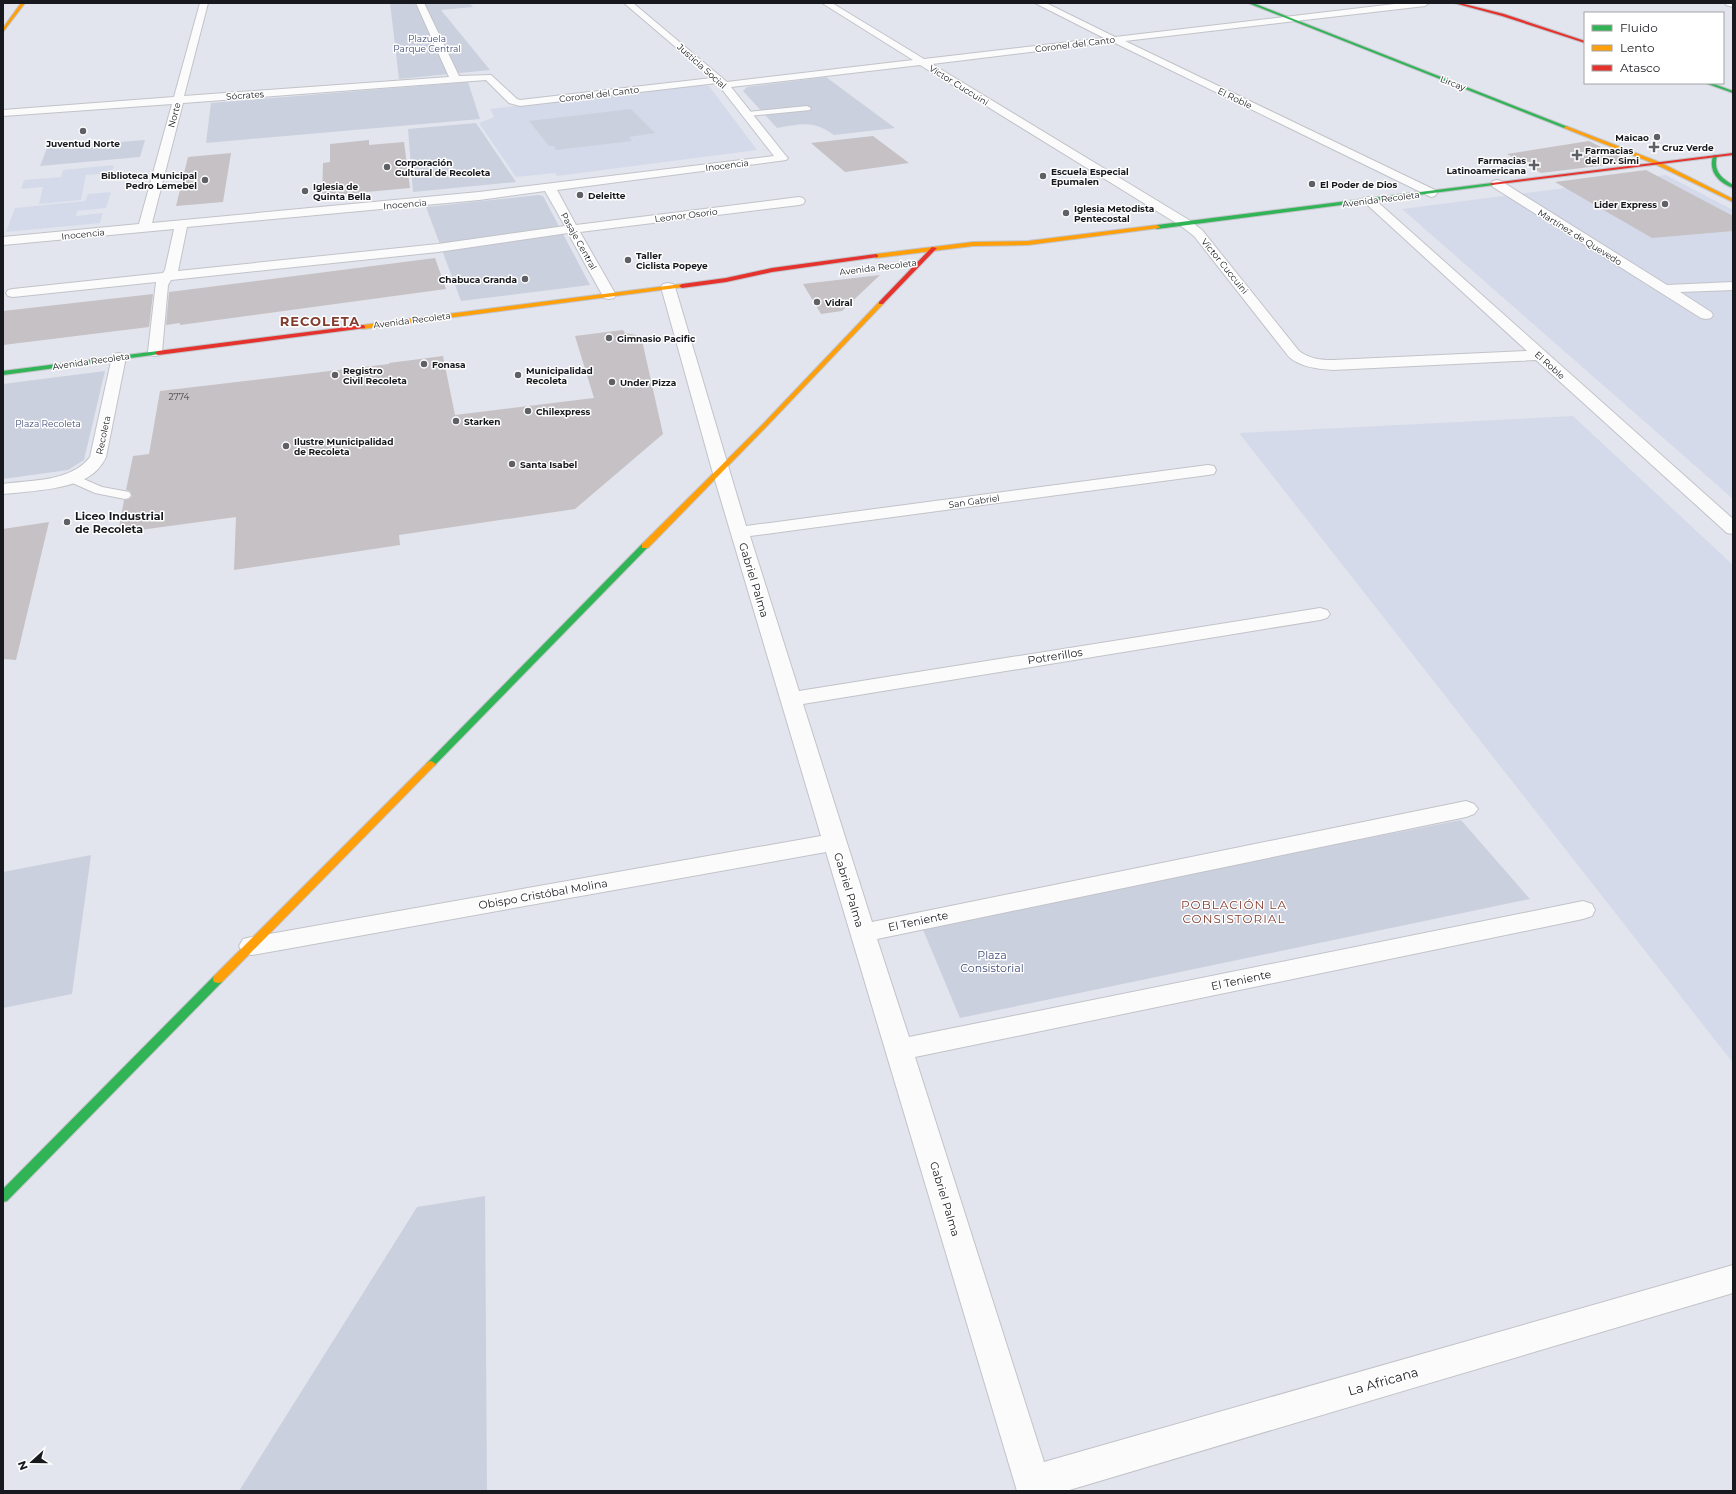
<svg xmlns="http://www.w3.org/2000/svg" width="1736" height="1494" font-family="Montserrat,sans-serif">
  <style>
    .built { fill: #d5daea }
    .green { fill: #cbd0de }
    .building { fill: #c6c1c4 }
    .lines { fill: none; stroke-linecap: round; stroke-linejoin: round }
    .lane-casing { stroke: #c2c3c9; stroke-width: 2 }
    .street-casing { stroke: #c2c3c9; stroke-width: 2 }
    .fast-casing { stroke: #c2c3c9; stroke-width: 2 }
    .slow-casing { stroke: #c2c3c9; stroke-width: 2 }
    .jam-casing { stroke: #c2c3c9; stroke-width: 2 }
    .lane { fill: #fbfbfc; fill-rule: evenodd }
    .street { fill: #fbfbfc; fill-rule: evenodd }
    .fast { fill: #30b455; fill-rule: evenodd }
    .slow { fill: #ff9f0a; fill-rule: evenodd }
    .jam { fill: #e5322d; fill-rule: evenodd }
    .poi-dot { fill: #5f6066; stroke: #fff; stroke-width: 1.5 }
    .labels { text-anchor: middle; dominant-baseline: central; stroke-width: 3; stroke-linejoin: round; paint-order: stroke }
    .far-park-label { font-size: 9px; fill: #404c76; stroke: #fff }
    .far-street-label { font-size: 9px; fill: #18191e; stroke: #fff }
    .far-poi-label { font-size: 9px; font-weight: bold; fill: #18191e; stroke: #fff; text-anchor: start }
    .number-label { font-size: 9px; fill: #444348 }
    .poi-label { font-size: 11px; font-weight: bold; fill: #18191e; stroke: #fff; text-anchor: start }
    .street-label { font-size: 11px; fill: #18191e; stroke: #fff }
    .park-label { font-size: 11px; fill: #404c76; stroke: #fff }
    .neighbourhood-label { font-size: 12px; letter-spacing: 1px; fill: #833d2f; stroke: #fff }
    .far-district-label { font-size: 13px; font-weight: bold; letter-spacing: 1px; fill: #833d2f; stroke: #fff }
    .near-street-label { font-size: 13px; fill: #18191e; stroke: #fff }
  </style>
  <rect width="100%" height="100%" fill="#e2e5ed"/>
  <path class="built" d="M699 84 709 86 757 150 557 176 555 173 516 177 479 123 494 117 490 109Z
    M114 165 112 173 86 175 81 200 39 204 43 187 21 189 24 180 61 177 63 170Z
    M1666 175 1733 210V499L1402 209Z
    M111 192 106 208 77 211 76 216 103 213 100 223 6 232 15 208 85 201 88 194Z
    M1573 416 1733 565V1063L1239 433Z"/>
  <path class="green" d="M390 3H469L473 7 441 10 490 70 399 79Z
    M826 77 895 128 834 135C813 120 801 124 777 128L743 91 747 87Z
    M468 82 480 119 206 143 211 103Z
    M631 109 655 133 629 137 632 141 556 150 554 146H549L529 121Z
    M476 123 516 182 413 192 408 129Z
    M145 140 140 157 40 166 47 148Z
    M538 195 543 196 590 285 461 301 426 207Z
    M105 371 84 460 68 470 3 479V384Z
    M1461 820 1530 899 960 1018 921 925Z
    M91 855 72 994 3 1008V872Z
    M485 1196 487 1491H239L417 1207Z"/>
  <path class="building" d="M873 136 909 163 845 172 811 143Z
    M369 140V145L404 142 410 188 322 196 323 163 330 162V144Z
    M1589 141 1631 162 1541 173 1507 154Z
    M231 153 223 202 176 206 188 157Z
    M1646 170 1733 216V231L1652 238 1555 182Z
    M435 258 446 289 180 325V323L166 325 169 292Z
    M880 275 842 311 821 314 803 284Z
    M153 294 149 327 3 345V311Z
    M623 330 625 333 641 336 663 434 575 509 399 535 400 545 234 570 236 517 118 533 124 500 129 499 132 496 130 491 126 490 133 456 149 454 160 391 389 364V363L443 356 455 415 594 398 575 336Z
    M49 522 16 660 3 659V529Z"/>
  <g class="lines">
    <g class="lane-casing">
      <path id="lane" d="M807 106 811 108 810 110 748 116 744 114 748 112Z
        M72 474 102 487 129 492 131 495 129 498 125 499 95 493 68 481 66 478 68 475Z"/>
    </g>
    <g class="street-casing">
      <path id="street" d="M200 3H208L184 96 449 77 416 3H424L459 76 491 75 517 99 520 100 712 78 624 3H633L727 82 913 60 822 3H832L924 59 1104 38 1035 3H1046L1115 37 1403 3H1429L1425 6 1125 41 1435 190 1437 193 1435 196 1431 197 1113 42 932 64 1189 220 1202 230 1299 351C1310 359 1320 360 1333 360L1527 351 1362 200 1364 197H1372L1733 519V534L1727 533 1536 360 1333 370C1317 369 1301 367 1289 357L1194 236 1181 226 920 65 731 87 786 156 788 158 786 160 557 190 576 225 799 197 803 198 805 201 803 204 799 205 580 232 616 295 614 298 609 299 604 298 568 233 438 252 171 280 168 285 162 352 160 355 155 356 150 355 148 352 156 282 13 297 8 296 6 293 8 290 13 289 163 273 165 270 174 229 3 245V237L139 224 172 104 3 116V110L174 97ZM486 80 509 103 520 106 717 83 774 156 479 192 152 223 183 103ZM545 191 565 226 438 244 178 271 187 227 479 200Z
        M1725 3H1733V7L1726 5Z
        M1497 180 1501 181 1667 285 1733 282V290L1680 292 1711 312 1713 315 1711 318 1706 319 1701 318 1493 187 1491 184 1493 181Z
        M668 283 673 284 675 287 746 526 1208 465 1214 466 1216 470 1214 474 1208 475 750 536 799 691 1320 608 1327 610 1330 614 1327 618 1320 620 803 704 872 922 1466 801 1474 804 1478 809 1474 814 1466 817 877 939 909 1037 1583 901 1592 904 1595 910 1592 916 1583 919 915 1057 1044 1462 1733 1265V1293L1066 1491H1017L826 852 252 955 243 953 239 946 243 939 252 937 821 836 712 470 661 287 663 284Z
        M119 353 124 354 126 357 106 457C104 461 101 466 97 470 78 490 30 491 3 494V484C31 480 71 482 90 457L112 357 114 354Z"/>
    </g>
    <g class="fast-casing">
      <path id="fast" d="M1248 3H1253L1568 127 1564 128Z
        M1705 83H1711L1733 91V93Z
        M1715 155 1717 156C1713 171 1721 178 1733 185V188C1719 183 1708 172 1713 156Z
        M1492 183 1494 184V185L1157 229 1154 227 1157 225Z
        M158 351 161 353 160 354 3 375V371Z
        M642 544H645L649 546 434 766H428L426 764 428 762Z
        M218 975 222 976 223 979 222 982 7 1201 3 1202V1189L214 976Z"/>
    </g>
    <g class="slow-casing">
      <path id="slow" d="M21 3H25L3 32V28Z
        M1566 126 1659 162 1733 199V202L1655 164 1564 128Z
        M1157 225 1160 227 1159 228 1028 245 973 246 876 258 873 256 876 254 973 242 1028 241Z
        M682 284 685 286 684 287 363 329 360 327 363 325Z
        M879 302 884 303 766 427 648 548H642V544L762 425Z
        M431 761 436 764 434 766 222 982 218 983 214 982 213 979 214 976 428 762Z"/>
    </g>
    <g class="jam-casing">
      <path id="jam" d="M1454 3H1460L1504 14 1585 41V43L1502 16Z
        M1733 153V155L1492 185 1490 184 1492 183Z
        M932 247 937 248 883 304H879V302Z
        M876 254 878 255V257L772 272 726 282 682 288 679 286 682 284 726 278 772 268Z
        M363 325 365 326V328L158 355 155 353 158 351Z"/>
    </g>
    <use href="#lane" class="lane"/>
    <use href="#street" class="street"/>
    <use href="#fast" class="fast"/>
    <use href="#slow" class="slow"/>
    <use href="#jam" class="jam"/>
  </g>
  <g class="poi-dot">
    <circle cx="83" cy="131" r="4"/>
    <circle cx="1657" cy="137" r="4"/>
    <path d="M1652 141h4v4h4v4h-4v4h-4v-4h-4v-4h4z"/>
    <path d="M1575 149h4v4h4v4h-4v4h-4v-4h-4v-4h4z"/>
    <path d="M1532 159h4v4h4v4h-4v4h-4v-4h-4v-4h4z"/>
    <circle cx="387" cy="167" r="4"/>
    <circle cx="1043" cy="176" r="4"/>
    <circle cx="205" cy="180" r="4"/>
    <circle cx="1312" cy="184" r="4"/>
    <circle cx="305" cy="191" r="4"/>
    <circle cx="580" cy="195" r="4"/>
    <circle cx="1665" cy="204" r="4"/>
    <circle cx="1066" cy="213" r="4"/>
    <circle cx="628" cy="260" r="4"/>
    <circle cx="525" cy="279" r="4"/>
    <circle cx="817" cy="302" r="4"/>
    <circle cx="609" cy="338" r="4"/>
    <circle cx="424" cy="364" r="4"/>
    <circle cx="335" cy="375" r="4"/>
    <circle cx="518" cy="375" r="4"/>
    <circle cx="612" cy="382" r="4"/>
    <circle cx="528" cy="411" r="4"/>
    <circle cx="456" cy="421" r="4"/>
    <circle cx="286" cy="446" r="4"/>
    <circle cx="512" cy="464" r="4"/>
    <circle cx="67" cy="522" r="4"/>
  </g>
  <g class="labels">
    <g class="far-park-label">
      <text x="427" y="38">Plazuela<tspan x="427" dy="10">Parque Central</tspan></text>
      <text x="48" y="423">Plaza Recoleta</text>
    </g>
    <g class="far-street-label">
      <text transform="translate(1075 44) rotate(-7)">Coronel del Canto</text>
      <text transform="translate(702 66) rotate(42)">Justicia Social</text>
      <text transform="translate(1453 83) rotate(21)">Lircay</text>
      <text transform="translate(959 85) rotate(32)">Víctor Cuccuini</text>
      <text transform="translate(599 94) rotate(-7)">Coronel del Canto</text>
      <text transform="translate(245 95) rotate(-4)">Sócrates</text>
      <text transform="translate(1235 98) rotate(26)">El Roble</text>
      <text transform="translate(174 115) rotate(-75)">Norte</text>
      <text transform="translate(727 165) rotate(-7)">Inocencia</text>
      <text transform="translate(1381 199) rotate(-7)">Avenida Recoleta</text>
      <text transform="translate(405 204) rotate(-5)">Inocencia</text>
      <text transform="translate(686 215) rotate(-7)">Leonor Osorio</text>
      <text transform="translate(83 234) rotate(-6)">Inocencia</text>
      <text transform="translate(1580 237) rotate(32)">Martínez de Quevedo</text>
      <text transform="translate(579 241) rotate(61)">Pasaje Central</text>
      <text transform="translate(1225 266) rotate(51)">Víctor Cuccuini</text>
      <text transform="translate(878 267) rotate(-7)">Avenida Recoleta</text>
      <text transform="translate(412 320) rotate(-7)">Avenida Recoleta</text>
      <text transform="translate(91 361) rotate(-8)">Avenida Recoleta</text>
      <text transform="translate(1550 365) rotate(42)">El Roble</text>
      <text transform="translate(103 435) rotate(-78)">Recoleta</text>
      <text transform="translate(974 501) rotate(-8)">San Gabriel</text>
    </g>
    <g class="far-poi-label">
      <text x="1649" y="137" text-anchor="end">Maicao</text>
      <text x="83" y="143" text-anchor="middle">Juventud Norte</text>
      <text x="1662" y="147">Cruz Verde</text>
      <text x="1585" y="150">Farmacias<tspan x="1585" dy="10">del Dr. Simi</tspan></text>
      <text x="1526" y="160" text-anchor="end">Farmacias<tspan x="1526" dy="10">Latinoamericana</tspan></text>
      <text x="395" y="162">Corporación<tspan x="395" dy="10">Cultural de Recoleta</tspan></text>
      <text x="1051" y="171">Escuela Especial<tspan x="1051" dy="10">Epumalen</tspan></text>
      <text x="197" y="175" text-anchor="end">Biblioteca Municipal<tspan x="197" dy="10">Pedro Lemebel</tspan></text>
      <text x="1320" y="184">El Poder de Dios</text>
      <text x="313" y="186">Iglesia de<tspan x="313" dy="10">Quinta Bella</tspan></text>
      <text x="588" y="195">Deleitte</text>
      <text x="1657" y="204" text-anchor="end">Lider Express</text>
      <text x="1074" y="208">Iglesia Metodista<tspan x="1074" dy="10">Pentecostal</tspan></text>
      <text x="636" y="255">Taller<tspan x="636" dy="10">Ciclista Popeye</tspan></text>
      <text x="517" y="279" text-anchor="end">Chabuca Granda</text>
      <text x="825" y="302">Vidral</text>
      <text x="617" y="338">Gimnasio Pacific</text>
      <text x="432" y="364">Fonasa</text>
      <text x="343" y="370">Registro<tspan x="343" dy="10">Civil Recoleta</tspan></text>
      <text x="526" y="370">Municipalidad<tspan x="526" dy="10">Recoleta</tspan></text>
      <text x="620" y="382">Under Pizza</text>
      <text x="536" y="411">Chilexpress</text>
      <text x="464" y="421">Starken</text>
      <text x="294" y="441">Ilustre Municipalidad<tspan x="294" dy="10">de Recoleta</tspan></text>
      <text x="520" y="464">Santa Isabel</text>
    </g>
    <g class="number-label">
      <text x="179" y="396">2774</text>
    </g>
    <g class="poi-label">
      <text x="75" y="516">Liceo Industrial<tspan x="75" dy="13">de Recoleta</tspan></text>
    </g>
    <g class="street-label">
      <text transform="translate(754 580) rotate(73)">Gabriel Palma</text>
      <text transform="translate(1055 656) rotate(-9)">Potrerillos</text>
      <text transform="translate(849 890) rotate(73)">Gabriel Palma</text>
      <text transform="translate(543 894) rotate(-10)">Obispo Cristóbal Molina</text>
      <text transform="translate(918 921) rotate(-12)">El Teniente</text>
      <text transform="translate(1241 980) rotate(-12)">El Teniente</text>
      <text transform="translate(945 1199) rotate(73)">Gabriel Palma</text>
    </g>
    <g class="park-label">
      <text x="992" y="955">Plaza<tspan x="992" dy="13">Consistorial</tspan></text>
    </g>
    <g class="neighbourhood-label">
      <text x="1234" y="904">POBLACIÓN LA<tspan x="1234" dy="14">CONSISTORIAL</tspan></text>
    </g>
    <g class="far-district-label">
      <text x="320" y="321">RECOLETA</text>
    </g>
    <g class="near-street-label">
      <text transform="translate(1383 1381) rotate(-16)">La Africana</text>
    </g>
  </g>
  <rect width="1736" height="1494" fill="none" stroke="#18191e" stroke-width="8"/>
  <rect x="1584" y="12" width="140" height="72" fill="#ffffff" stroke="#a3a3a5"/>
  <rect x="1592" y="25" width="20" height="6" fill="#30b455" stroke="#a3a3a5"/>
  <text x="1620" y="32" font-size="12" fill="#18191e">Fluido</text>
  <rect x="1592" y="45" width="20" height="6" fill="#ff9f0a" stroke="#a3a3a5"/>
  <text x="1620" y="52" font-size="12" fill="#18191e">Lento</text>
  <rect x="1592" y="65" width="20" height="6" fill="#e5322d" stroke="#a3a3a5"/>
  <text x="1620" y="72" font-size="12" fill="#18191e">Atasco</text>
  <g transform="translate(32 1462) rotate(249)" stroke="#ffffff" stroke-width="3" paint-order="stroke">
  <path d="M0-3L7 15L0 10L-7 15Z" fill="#18191e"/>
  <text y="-6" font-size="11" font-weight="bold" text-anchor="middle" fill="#18191e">N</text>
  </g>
</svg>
